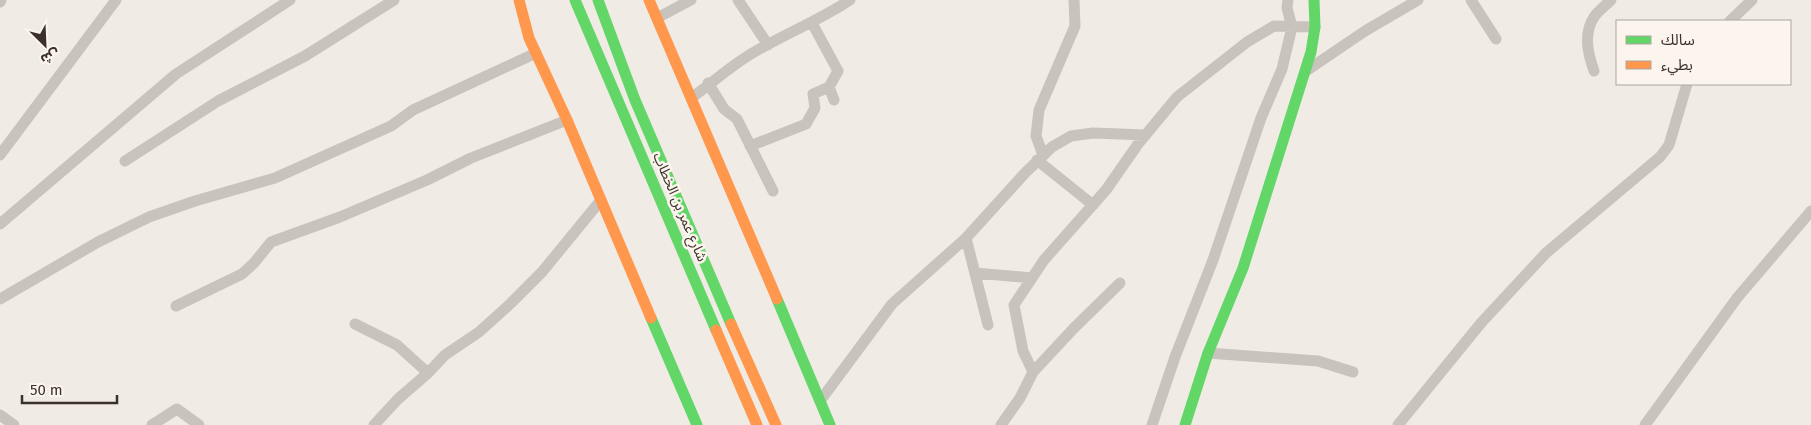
<svg xmlns="http://www.w3.org/2000/svg" width="1811" height="425" font-family="'Fira Sans','Noto Sans Arabic',sans-serif">
  <style>
    .lines { fill: none; stroke-linecap: round; stroke-linejoin: round }
    .street { stroke: #c9c3be; stroke-width: 11 }
    .fast { stroke: #63d668; stroke-width: 11 }
    .slow { stroke: #ff974d; stroke-width: 11 }
    .labels { text-anchor: middle; dominant-baseline: central; stroke-width: 5; stroke-linejoin: round; paint-order: stroke }
    .street-label { font-size: 14px; fill: #3b302b; stroke: #fbf5ee }
  </style>
  <rect width="100%" height="100%" fill="#f0ebe5"/>
  <g class="lines">
    <path class="street" d="M738 0 768 45
      M1471 0 1496 39
      M0 2 1 0
      M657 18 691 0
      M1730 21 1752 0
      M812 23 838 71 829 87 834 100
      M1306 71 1365 31 1418 0
      M1594 71C1588 54 1583 34 1594 17 1598 11 1605 6 1611 0
      M708 83 724 109 737 119 773 191
      M691 98C714 82 731 65 756 51 787 33 820 20 850 0
      M750 146 806 124 815 108 813 94 829 87
      M0 155 116 0
      M1043 155 1036 136 1039 110 1075 26 1074 0
      M1037 160 1093 205
      M125 161 218 101 305 56 394 0
      M0 224 176 74 290 0
      M966 238 988 325
      M975 273 1032 278
      M0 299 98 242 149 217 195 201 275 178 391 126 413 110 536 53
      M176 306 242 274 254 263 271 242 340 217 427 180 471 158 567 120
      M355 324 397 345 428 373
      M1208 353 1318 361 1353 372
      M1033 372 1023 351 1014 305 1044 260 1106 190 1138 144 1177 97 1247 42 1274 26 1315 27
      M820 401 892 304 966 238 1026 172 1052 147 1071 136 1093 133 1146 135
      M0 415 14 425
      M152 425 177 409 199 425
      M374 425 398 399 428 373 445 355 479 332 510 304 542 272 601 200
      M1001 425 1020 398 1033 372 1074 328 1120 283
      M1152 425 1175 357 1213 260 1261 118 1282 69 1292 27 1287 8 1288 0
      M1398 425 1481 323 1546 253 1660 157 1669 145 1687 84
      M1645 425 1737 298 1811 211"/>
    <path class="fast" d="M575 0 716 330
      M598 0 635 100 731 324
      M777 299 830 425
      M651 318 697 425
      M1185 425 1208 353 1243 268 1311 52 1315 27 1314 0"/>
    <path class="slow" d="M519 0 529 38 567 120 651 318
      M649 0 777 299
      M731 324 776 425
      M716 330 757 425"/>
  </g>
  <g class="labels">
    <g class="street-label">
      <text transform="translate(680 207) rotate(67)">شارع عمر بن الخطاب</text>
    </g>
  </g>
  <rect x="1616" y="20" width="175" height="65" fill="#fbf5ee" stroke="#aea6a0"/>
  <rect x="1626" y="36" width="25" height="8" fill="#63d668" stroke="#aea6a0"/>
  <text x="1661" y="45" font-size="15" fill="#3b302b">سالك</text>
  <rect x="1626" y="61" width="25" height="8" fill="#ff974d" stroke="#aea6a0"/>
  <text x="1661" y="70" font-size="15" fill="#3b302b">بطيء</text>
  <g transform="translate(45 45) rotate(156)" stroke="#fbf5ee" stroke-width="4" paint-order="stroke">
  <path d="M0-4L9 19L0 12L-9 19Z" fill="#3b302b"/>
  <text y="-8" font-size="14" font-weight="bold" text-anchor="middle" fill="#3b302b">ش</text>
  </g>
  <path d="M22 395v8h95v-8" fill="none" stroke="#3b302b" stroke-width="2.5"/>
  <text x="30" y="395" font-size="15" fill="#3b302b" stroke="#fbf5ee" stroke-width="4" paint-order="stroke">50 m</text>
</svg>
